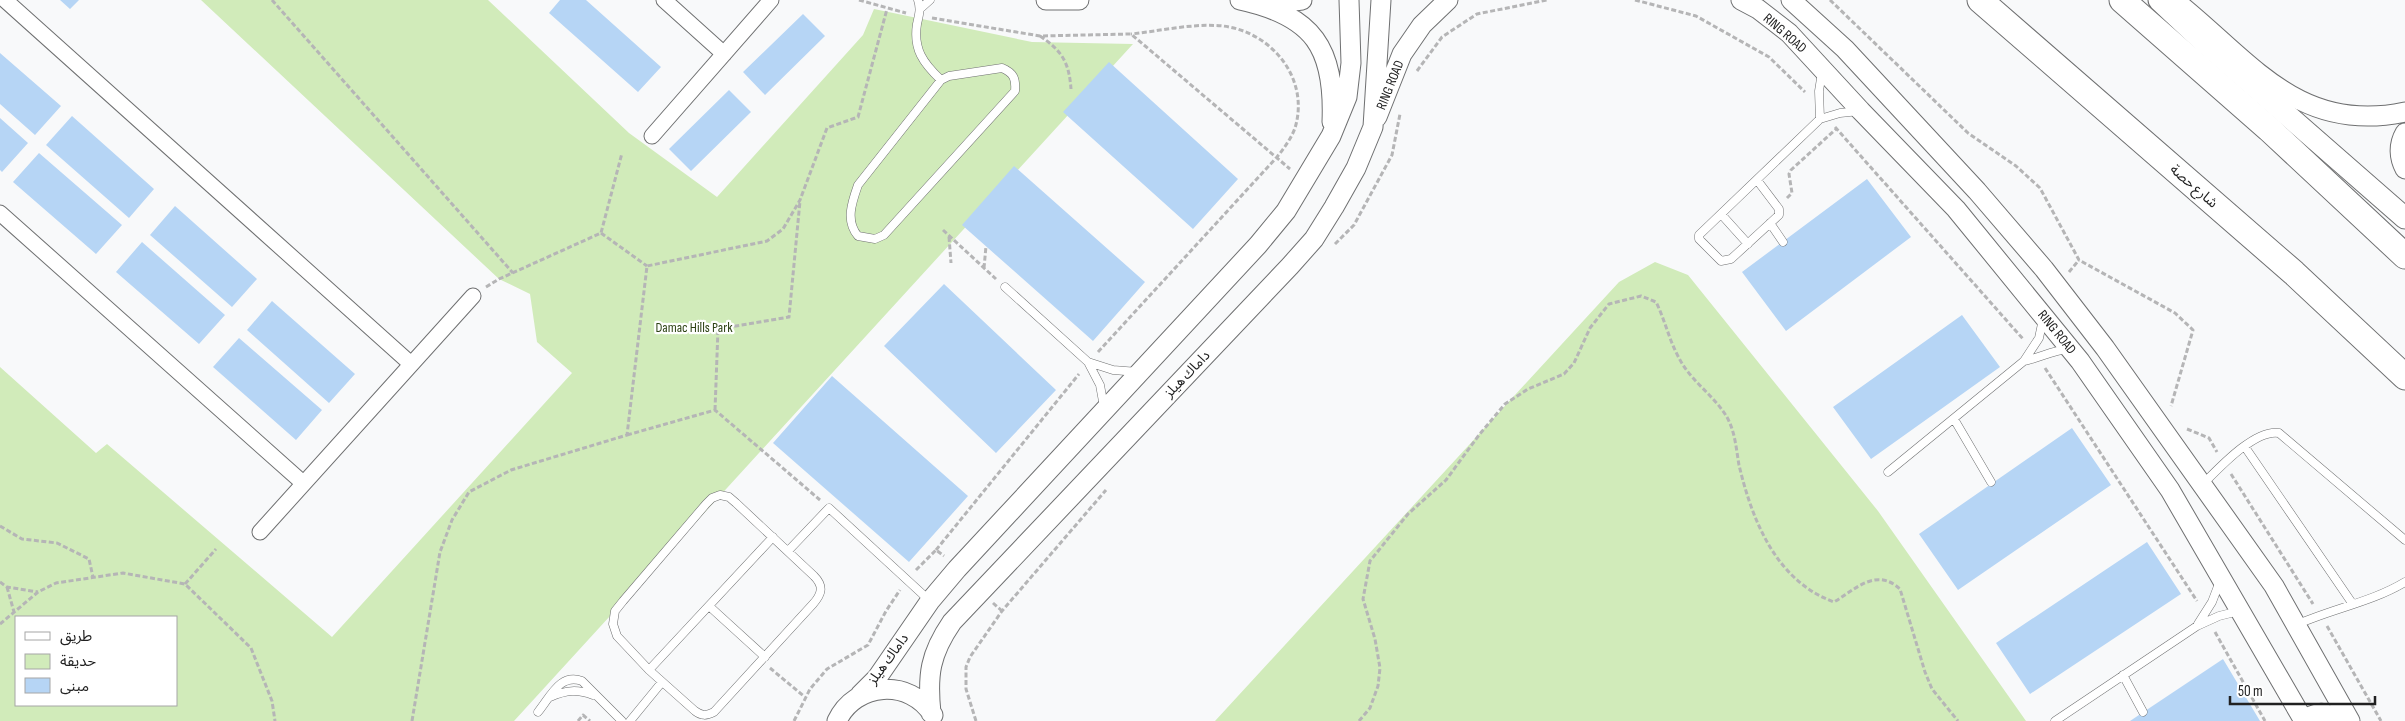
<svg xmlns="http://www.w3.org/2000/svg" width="2405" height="721" font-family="'Sofia Sans Condensed','Noto Sans Arabic',sans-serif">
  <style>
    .green { fill: #d1ebba; fill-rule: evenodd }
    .building { fill: #b6d5f5 }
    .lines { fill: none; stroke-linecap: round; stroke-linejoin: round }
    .service-casing { stroke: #6f7071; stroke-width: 9 }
    .minor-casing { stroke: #6f7071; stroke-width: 17 }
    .tertiary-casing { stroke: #6f7071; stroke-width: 21 }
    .secondary-casing { stroke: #6f7071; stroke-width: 23 }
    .primary-casing { stroke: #6f7071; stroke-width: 27 }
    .path { stroke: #b5b5b6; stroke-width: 3; stroke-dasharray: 5 2.5; stroke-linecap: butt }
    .service { stroke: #fff; stroke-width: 8 }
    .minor { stroke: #fff; stroke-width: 15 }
    .tertiary { stroke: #fff; stroke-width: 19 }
    .secondary { stroke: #fff; stroke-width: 21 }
    .primary { stroke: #fff; stroke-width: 25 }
    .labels { text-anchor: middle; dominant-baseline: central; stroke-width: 4.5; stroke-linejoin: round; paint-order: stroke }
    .street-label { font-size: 14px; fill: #212121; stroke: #fff }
    .park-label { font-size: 14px; fill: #2c4113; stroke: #fff }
  </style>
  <rect width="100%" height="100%" fill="#f8f9fa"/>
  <path class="green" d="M201 0H488L629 133 717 197 863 35 874 9 1032 42 1133 44 514 721H0V367L96 453 107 444 332 637 572 373 537 342 530 294 499 279ZM16 617H176V705H16Z
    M1655 262 1688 275 1878 511 2026 721H1215L1619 282Z"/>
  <path class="building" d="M60 0H79L70 9Z
    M560 0H586L661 67 638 92 549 13Z
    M803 14 825 36 765 95 743 72Z
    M0 53 61 106 35 135 0 104Z
    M1109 62 1238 179 1193 229 1063 112Z
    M729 90 751 112 691 171 669 149Z
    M72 116 154 189 129 218 46 145Z
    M0 118 28 143 2 172 0 170Z
    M39 153 122 225 96 254 13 182Z
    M1014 166 1145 282 1093 341 962 225Z
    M1867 179 1911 237 1786 331 1742 272Z
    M175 206 257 279 232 307 150 235Z
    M142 242 225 315 199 344 116 272Z
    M944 284 1056 390 996 453 884 346Z
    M272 301 355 374 329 403 247 330Z
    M1962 315 2000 367 1871 459 1833 407Z
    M239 338 322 410 296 440 213 367Z
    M832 376 968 496 909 562 773 443Z
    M2072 428 2111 485 1958 590 1919 534Z
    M2147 542 2181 594 2030 694 1996 643Z
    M2223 659 2260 721H2130Z"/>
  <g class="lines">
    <g class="service-casing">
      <path id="service" d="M918 0C921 9 919 15 917 24 913 49 923 63 941 80
        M921 8 930 0
        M1002 68C1014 73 1016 79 1015 91L884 235 875 239 858 236C845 221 852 202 858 185L941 80 949 76Z
        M1820 119 1819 91 1822 72
        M1757 180 1779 209V215L1731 259 1721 261 1699 239V235L1820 119 1840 113 1859 111
        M1721 214 1748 244
        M1770 223 1783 242
        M1005 287 1088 362 1100 385 1104 407
        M2024 361C2039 358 2052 351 2067 349
        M1088 362 1113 370 1138 372
        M1954 419 1991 482
        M2245 447 2352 603
        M1888 472 2024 361 2039 338 2043 319
        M2203 484C2220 467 2255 429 2279 433L2405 540
        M720 495 729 497 736 503 814 576C824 586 822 594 813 604L714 712C706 716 702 716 695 711L649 670 617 636 613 624 615 611 623 601 706 504 712 498Z
        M788 551 829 508 930 601
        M709 606 765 657
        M2198 624 2212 602 2220 581
        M2296 625C2331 609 2372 602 2405 582
        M649 670 773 537
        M2123 675 2143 712
        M550 697C567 690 577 689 593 695
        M538 712C551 696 560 673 582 681L622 721
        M630 721 662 682
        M2055 721 2197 626 2219 616 2239 611"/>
    </g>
    <g class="minor-casing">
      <path id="minor" d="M5 0 411 364
        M664 0 724 54
        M652 136 771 0
        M0 213 303 483
        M260 532 473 296"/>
    </g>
    <g class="tertiary-casing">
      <path id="tertiary" d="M1046 0H1079
        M1240 0C1314 16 1335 48 1332 122
        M1741 0 1758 9 1789 33 1861 111 1956 209 2080 361 2170 490 2304 721
        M1791 0 1845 49 1977 191 2044 269 2105 348 2274 586 2350 721
        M2174 0C2249 59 2297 135 2405 112
        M1264 5 1302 0
        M1377 117 1402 54 1422 25 1448 0
        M2405 133C2398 145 2399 158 2405 169
        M860 695 877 678 930 601 957 569 1258 245 1286 211 1331 136 1347 97 1351 63 1349 0
        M931 713C927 675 930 654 952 622L1290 266 1314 239 1334 207 1356 168 1373 127 1381 0
        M2303 719C2315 714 2326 708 2335 721
        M837 721C855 682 910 678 933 715"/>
    </g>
    <g class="secondary-casing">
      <path id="secondary" d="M2159 0 2206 44 2405 218"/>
    </g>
    <g class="primary-casing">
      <path id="primary" d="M1980 0 2294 273 2405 377
        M2122 0 2269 129 2405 256"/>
    </g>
    <path class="path" d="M272 0 513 273
      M859 0 906 13
      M1635 0 1696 16 1769 57 1805 92
      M1830 0 1968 133 2016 166 2040 188 2079 260 2175 313 2193 330 2171 406
      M932 18 1040 36 1131 34 1290 169
      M1040 36C1062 51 1069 62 1071 89
      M1417 71 1442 37 1477 14 1547 0
      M1835 127 2023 339
      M1787 198 1792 193 1789 174 1791 170 1836 129
      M943 230 996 279
      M601 233 647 266
      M949 237 951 263
      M1335 244 1354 225 1392 155 1400 114
      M984 268 986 246
      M2069 272 2079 260
      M486 287 499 279 601 233 622 153
      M1098 352 1277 157C1284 148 1291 139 1295 128 1310 79 1272 32 1223 26 1193 23 1160 31 1131 34
      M2045 368 2197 601
      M715 410 718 329 789 317 800 201
      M2187 429 2209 438 2217 452
      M627 435 715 410 820 500
      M2231 474 2313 604
      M0 526 22 539 57 543 89 559 93 577
      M936 550 1079 374
      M916 570 936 550 944 556
      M0 582 7 587 38 592
      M185 584 216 549
      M7 587 14 612
      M993 603 1002 611
      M0 624 38 592 56 583 123 573 185 584 251 648 272 701 275 721
      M2327 626 2381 721
      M2215 632 2265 721
      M770 668 806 698
      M412 721 440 552 452 520 469 492 511 470 627 435 647 266 767 241 783 229 800 200 827 128 858 117 887 9
      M578 721 583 715 590 721
      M794 721 810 689 827 669 868 645 886 611 900 590
      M976 721 966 689V667L970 657 1002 611 1106 490
      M1359 721 1370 708 1378 686 1380 668 1375 639 1363 599 1370 561 1408 514 1446 480 1479 435 1505 404 1528 389 1564 374 1574 363 1590 328 1609 304 1641 296 1656 302C1665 320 1669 340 1679 358 1690 380 1712 394 1725 414 1735 429 1736 448 1739 465 1752 520 1776 581 1834 602 1856 589 1876 567 1900 589L1925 672 1932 689 1958 721"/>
    <use href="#service" class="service"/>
    <use href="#minor" class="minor"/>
    <use href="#tertiary" class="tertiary"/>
    <use href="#secondary" class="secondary"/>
    <use href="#primary" class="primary"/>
  </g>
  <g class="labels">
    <g class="street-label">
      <text transform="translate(1785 33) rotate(41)">RING ROAD</text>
      <text transform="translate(1390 85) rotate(-68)">RING ROAD</text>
      <text transform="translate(2194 186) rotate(41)">شارع حصة</text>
      <text transform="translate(2057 332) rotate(51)">RING ROAD</text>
      <text transform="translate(1187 374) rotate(-46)">داماك هيلز</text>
      <text transform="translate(888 659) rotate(-54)">داماك هيلز</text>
    </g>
    <g class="park-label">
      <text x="694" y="327">Damac Hills Park</text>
    </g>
  </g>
  <rect x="15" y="616" width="162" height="90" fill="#ffffff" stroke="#a6a6a6"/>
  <rect x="25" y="632" width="25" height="8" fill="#ffffff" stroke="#a6a6a6"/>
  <text x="60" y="641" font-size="15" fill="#212121">طريق</text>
  <rect x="25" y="654" width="25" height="15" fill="#d1ebba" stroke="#a6a6a6"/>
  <text x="60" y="666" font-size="15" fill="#212121">حديقة</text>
  <rect x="25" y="678" width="25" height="15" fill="#b6d5f5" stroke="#a6a6a6"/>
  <text x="60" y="691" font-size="15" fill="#212121">مبنى</text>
  <path d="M2230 696v8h145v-8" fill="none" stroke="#212121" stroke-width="2.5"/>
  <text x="2238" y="696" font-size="15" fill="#212121" stroke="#ffffff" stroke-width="4" paint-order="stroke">50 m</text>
</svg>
